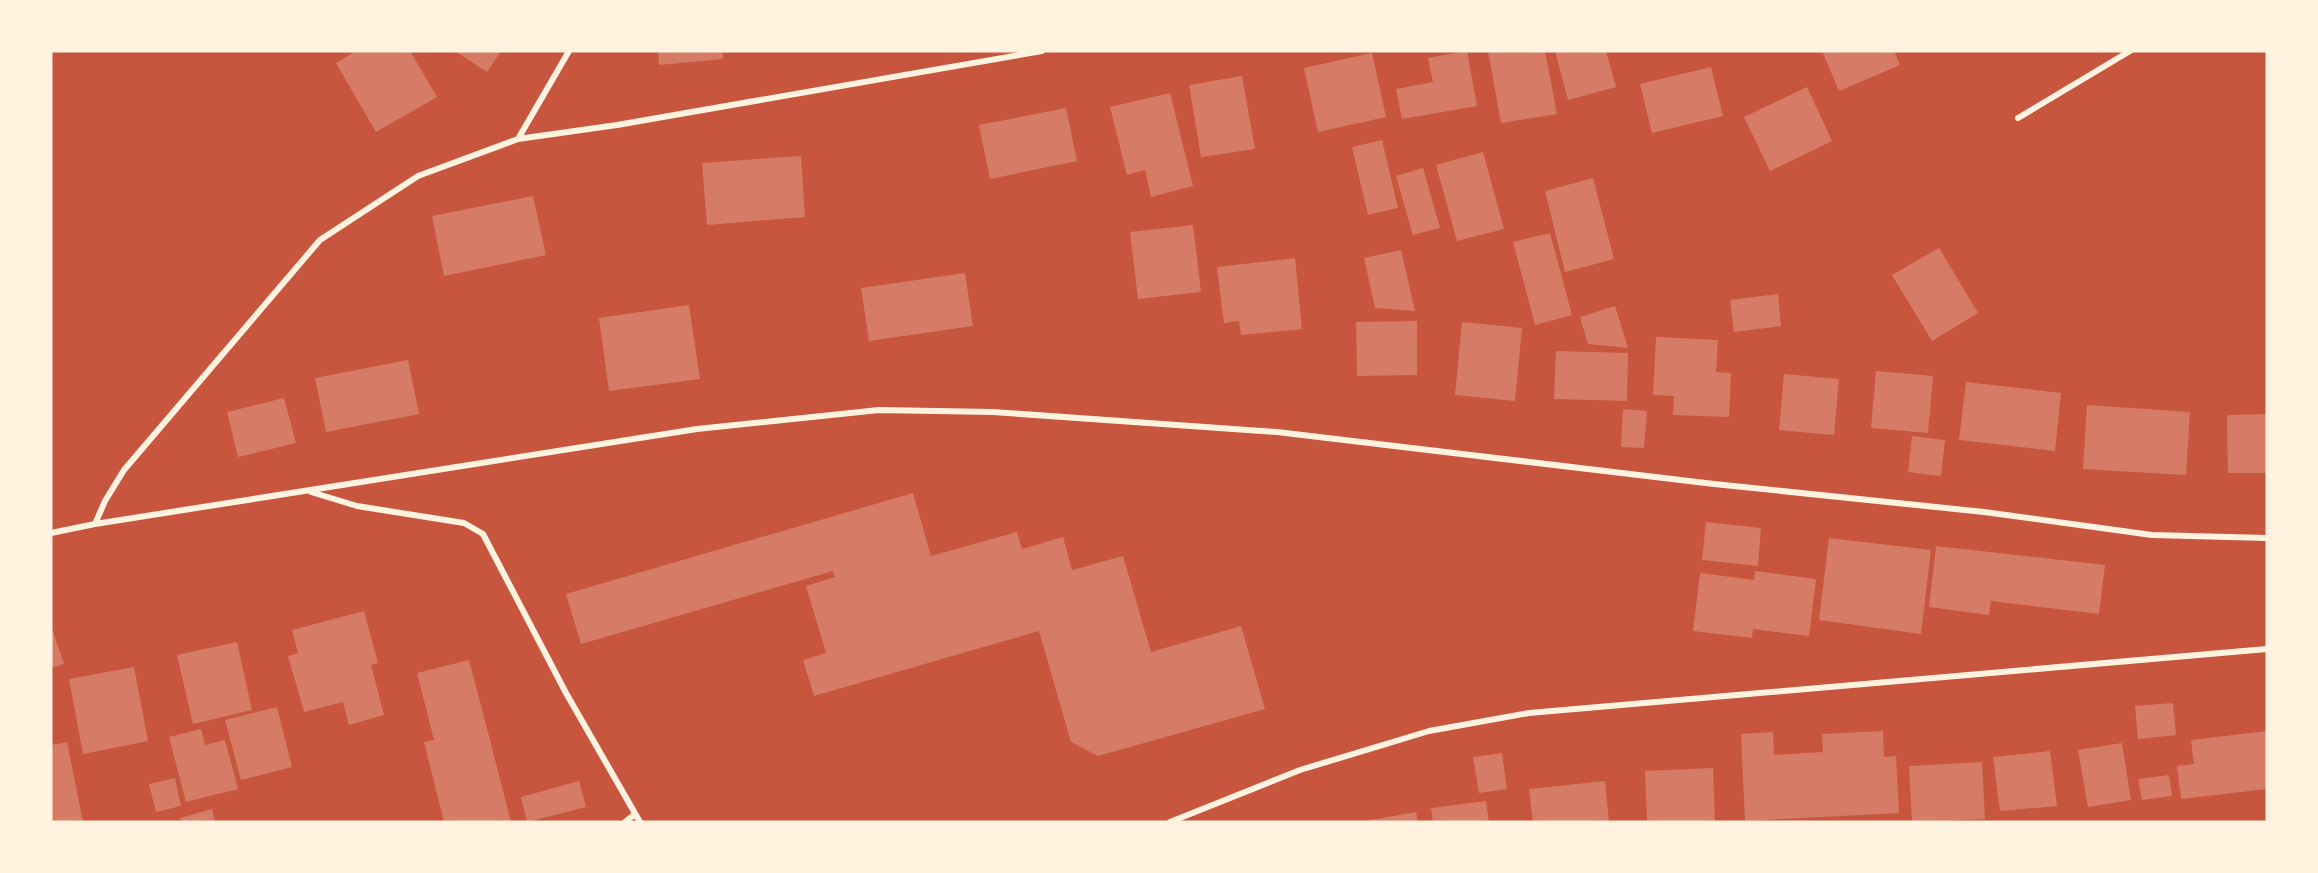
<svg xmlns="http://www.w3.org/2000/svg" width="2318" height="873" font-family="'Times New Roman',serif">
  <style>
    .building { fill: #d67c66 }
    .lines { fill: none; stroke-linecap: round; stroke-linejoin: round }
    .minor { stroke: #fff3e0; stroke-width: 6 }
  </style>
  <rect width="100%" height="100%" fill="#c8553d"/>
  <path class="building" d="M356 51H410L437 97 376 132 336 63Z
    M455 51H501L487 72Z
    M658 51H722L723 59 659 65Z
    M1467 51 1477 106 1402 119 1396 89 1433 82 1428 58Z
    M1488 51H1545L1557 114 1501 123Z
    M1555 51H1606L1616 87 1568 100Z
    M1822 51H1894L1900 65 1839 91Z
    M1372 53 1386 117 1318 132 1304 68Z
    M1711 67 1723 116 1652 133 1640 84Z
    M1242 76 1255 149 1201 157 1189 85Z
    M1807 87 1832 141 1770 171 1744 117Z
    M1170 93 1193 186 1151 197 1145 170 1127 175 1110 107Z
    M1066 108 1077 161 990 179 979 125Z
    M1382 140 1398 208 1368 215 1352 147Z
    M1483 152 1504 229 1457 241 1436 165Z
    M801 156 805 217 707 225 702 163Z
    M1423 168 1440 228 1413 235 1396 176Z
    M1593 178 1614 259 1565 272 1545 191Z
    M533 196 546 255 444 276 432 216Z
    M1193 225 1201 292 1138 299 1130 232Z
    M1550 233 1572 315 1535 325 1513 242Z
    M1939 248 1978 313 1932 341 1892 275Z
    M1401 250 1415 311 1375 308 1364 258Z
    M1295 258 1302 329 1241 335 1239 321 1224 323 1217 267Z
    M965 273 973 326 869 341 861 288Z
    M1778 294 1781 326 1734 332 1730 300Z
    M689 305 700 379 609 391 599 318Z
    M1615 306 1628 348 1588 344 1580 317Z
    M1417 321V375L1357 376 1356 322Z
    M1462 322 1522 328 1515 401 1455 395Z
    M1656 337 1718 340 1716 372 1731 373 1729 417 1673 415 1674 396 1653 395Z
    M1556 351 1628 353 1627 401 1554 399Z
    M408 360 419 414 326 432 315 378Z
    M1876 371 1933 376 1928 433 1871 428Z
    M1784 374 1839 379 1834 435 1779 430Z
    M1966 382 2061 393 2055 451 1959 440Z
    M284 398 296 443 238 457 227 412Z
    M2087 405 2190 412 2186 475 2083 469Z
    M1623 409 1647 411 1644 448 1621 447Z
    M2267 414V473H2228L2227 415Z
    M1912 436 1945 440 1941 476 1908 472Z
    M913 493 931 556 1017 532 1022 549 1063 537 1072 570 1123 556 1151 652 1241 626 1265 709 1098 756 1071 742 1039 631 814 696 803 660 826 653 806 586 835 577 833 571 581 644 566 594Z
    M1706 522 1761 528 1758 566 1702 560Z
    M1829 538 1931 550 1921 634 1819 620Z
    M1936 546 2105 565 2099 614 1991 601 1989 615 1929 607Z
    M1755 571 1816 579 1809 636 1753 629 1752 638 1693 631 1700 573 1754 580Z
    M364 611 378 663 371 665 384 715 349 725 343 702 304 712 288 656 298 653 292 630Z
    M51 626 64 664 51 668Z
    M237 642 252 710 193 724 177 655Z
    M469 660 491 744 511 822H444L424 742 434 740 417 673Z
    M134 667 148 741 83 754 69 679Z
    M2173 703 2176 735 2138 739 2135 706Z
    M277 707 292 767 241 780 225 720Z
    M201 729 205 745 225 740 238 789 186 802 169 737Z
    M1883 731 1884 757 1896 756 1899 813 1745 821 1741 734 1773 732 1774 755 1823 752 1822 734Z
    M2267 731V789L2181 799 2177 766 2194 764 2191 740Z
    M67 742 83 822H51V745Z
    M2122 743 2131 800 2088 807 2078 750Z
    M2050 751 2057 806 2000 811 1993 757Z
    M1502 753 1507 789 1479 793 1473 757Z
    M1982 762 1985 819 1912 822 1909 766Z
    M1713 768 1715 822H1647L1645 771Z
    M2169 775 2172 796 2142 800 2138 779Z
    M175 778 181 806 156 812 149 784Z
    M579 781 586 807 527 822 521 797Z
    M1605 781 1609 822H1533L1529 789Z
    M1486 801 1489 822H1433L1431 808Z
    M212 809 215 822H181L180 818Z
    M1416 812 1418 822H1365V821Z"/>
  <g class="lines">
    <path class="minor" d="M2018 118 2130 51
      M518 139 569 51
      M311 492 357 506 464 523 483 534 566 693 640 822
      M95 524 105 501 124 470 320 240 418 176 518 139 617 125 1042 51
      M51 533 95 524 697 429 879 410 993 412 1277 432 1714 484 1984 512 2152 535 2267 538
      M625 822 635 814
      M1170 822 1300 770 1429 731 1529 713 2267 649"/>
  </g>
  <rect width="2318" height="873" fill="none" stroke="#fff3e0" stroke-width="105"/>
</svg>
